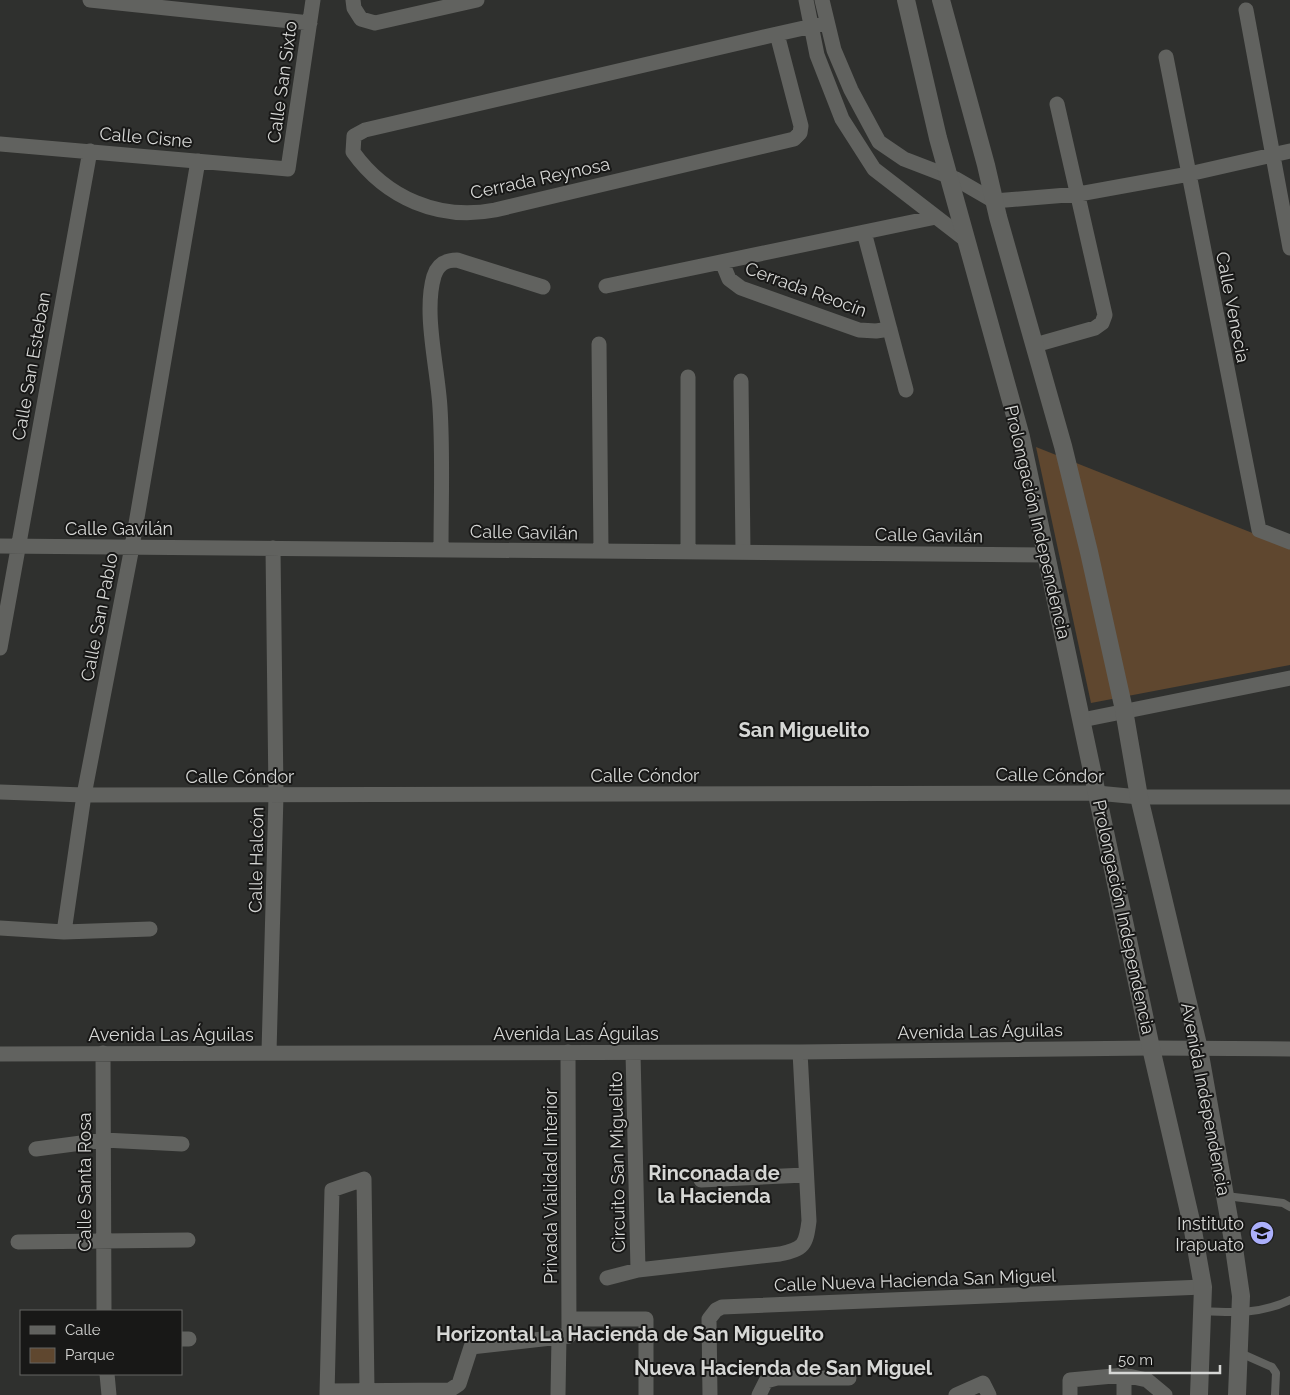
<svg xmlns="http://www.w3.org/2000/svg" width="1290" height="1395" font-family="Raleway,sans-serif">
  <style>
    .green { fill: #5f472f }
    .lines { fill: none; stroke-linecap: round; stroke-linejoin: round }
    .service { stroke: #61625f; stroke-width: 8 }
    .minor { stroke: #61625f; stroke-width: 15 }
    .tertiary { stroke: #61625f; stroke-width: 18 }
    .labels { text-anchor: middle; dominant-baseline: central; stroke-width: 4; stroke-linejoin: round; paint-order: stroke }
    .street-label { font-size: 18px; fill: #d6d7d5; stroke: #181817 }
    .poi-label { font-size: 18px; fill: #d6d7d5; stroke: #181817; text-anchor: end }
    .quarter-label { font-size: 20px; font-weight: bold; fill: #d6d7d5; stroke: #181817 }
  </style>
  <rect width="100%" height="100%" fill="#2f302e"/>
  <path class="green" d="M1036 447 1290 548V665L1091 703Z"/>
  <g class="lines">
    <path class="service" d="M1226 1196 1283 1203 1290 1207
      M1203 1311C1234 1313 1261 1314 1290 1300
      M1238 1352 1272 1367 1276 1373 1275 1395"/>
    <path class="minor" d="M90 0 310 23
      M353 0 354 8 361 19 375 23 477 0
      M806 0 817 55 842 119 874 169 966 240
      M822 0 834 50 851 90 879 142 904 159 956 179 994 201 1079 194 1189 174 1290 151
      M1246 10 1290 248
      M777 34 801 126 800 133 794 139 495 210C439 221 386 198 353 152L354 136 365 130 777 34 826 23
      M1166 57 1259 530 1290 542
      M0 144 288 169 313 0
      M864 232 906 390
      M722 262 729 279 741 288 859 330 876 331 890 329
      M606 286 936 217
      M599 344 601 551
      M1035 345 1095 328 1102 323 1105 315 1057 104
      M741 381 743 552
      M0 546 1047 555
      M441 550C441 503 443 455 440 408 438 369 423 313 434 276 438 264 445 260 457 260L543 287
      M688 552V377
      M0 648 90 151
      M1082 720 1290 678
      M0 792 84 795 1097 793 1139 797H1290
      M0 928 64 932 150 929
      M64 932 84 795 132 547 198 161
      M269 1052 276 795 273 548
      M103 1053 104 1311
      M633 1053 638 1270
      M0 1054 800 1052 1151 1048 1290 1049
      M36 1149 104 1140 182 1144
      M701 1180 805 1175
      M18 1242 188 1240
      M607 1278 638 1270 780 1254C804 1249 806 1245 809 1221L800 1052
      M569 1319H646V1395
      M181 1339H189
      M107 1374 109 1395
      M1124 1375V1395
      M327 1391 450 1390 459 1384 471 1347 569 1336 568 1052
      M327 1395 332 1190 364 1179 367 1390
      M558 1395 559 1336
      M710 1395 709 1319 716 1310 722 1307 1203 1287
      M759 1395 766 1381 777 1378H849
      M956 1395 983 1383 989 1395
      M1070 1395V1380L1124 1375 1147 1380 1165 1395"/>
    <path class="tertiary" d="M906 0 938 138 1021 437 1151 1048 1192 1225 1203 1287 1199 1395
      M941 0 986 165 998 217 1063 446 1089 552 1124 710 1139 797 1199 1049 1233 1241 1241 1296 1237 1395"/>
  </g>
  <defs>
    <g id="school-disc" transform="scale(1.25)"><circle r="9.5" fill="#abaffb" stroke="#181817"/><path d="M0-5L7-2L0 1L-7-2ZM-4 1L0 2.5L4 1V4Q0 6-4 4Z" fill="#111"/></g>
  </defs>
  <g fill-rule="evenodd">
    <use href="#school-disc" x="1262" y="1233"/>
  </g>
  <g class="labels">
    <g class="street-label">
      <text transform="translate(282 82) rotate(-82)">Calle San Sixto</text>
      <text transform="translate(146 137) rotate(5)">Calle Cisne</text>
      <text transform="translate(540 178) rotate(-12)">Cerrada Reynosa</text>
      <text transform="translate(806 289) rotate(20)">Cerrada Reocín</text>
      <text transform="translate(1233 307) rotate(79)">Calle Venecia</text>
      <text transform="translate(31 366) rotate(-80)">Calle San Esteban</text>
      <text transform="translate(1038 522) rotate(77)">Prolongación Independencia</text>
      <text x="119" y="528">Calle Gavilán</text>
      <text transform="translate(524 532) rotate(1)">Calle Gavilán</text>
      <text transform="translate(929 535) rotate(1)">Calle Gavilán</text>
      <text transform="translate(99 617) rotate(-79)">Calle San Pablo</text>
      <text x="645" y="775">Calle Cóndor</text>
      <text transform="translate(1050 775) rotate(1)">Calle Cóndor</text>
      <text x="240" y="776">Calle Cóndor</text>
      <text transform="translate(256 860) rotate(-89)">Calle Halcón</text>
      <text transform="translate(1124 917) rotate(78)">Prolongación Independencia</text>
      <text transform="translate(980 1031) rotate(-1)">Avenida Las Águilas</text>
      <text x="576" y="1033">Avenida Las Águilas</text>
      <text x="171" y="1034">Avenida Las Águilas</text>
      <text transform="translate(1206 1099) rotate(79)">Avenida Independencia</text>
      <text transform="translate(617 1162) rotate(-91)">Circuito San Miguelito</text>
      <text transform="translate(84 1182) rotate(-90)">Calle Santa Rosa</text>
      <text transform="translate(550 1186) rotate(-90)">Privada Vialidad Interior</text>
      <text transform="translate(915 1280) rotate(-2)">Calle Nueva Hacienda San Miguel</text>
    </g>
    <g class="poi-label">
      <text x="1244" y="1223">Instituto<tspan x="1244" dy="21">Irapuato</tspan></text>
    </g>
    <g class="quarter-label">
      <text x="804" y="730">San Miguelito</text>
      <text x="714" y="1173">Rinconada de<tspan x="714" dy="23">la Hacienda</tspan></text>
      <text x="630" y="1334">Horizontal La Hacienda de San Miguelito</text>
      <text x="783" y="1368">Nueva Hacienda de San Miguel</text>
    </g>
  </g>
  <rect x="20" y="1310" width="162" height="65" fill="#181817" stroke="#646463"/>
  <rect x="30" y="1326" width="25" height="8" fill="#61625f" stroke="#646463"/>
  <text x="65" y="1335" font-size="15" fill="#d6d7d5">Calle</text>
  <rect x="30" y="1348" width="25" height="15" fill="#5f472f" stroke="#646463"/>
  <text x="65" y="1360" font-size="15" fill="#d6d7d5">Parque</text>
  <path d="M1110 1365v8h110v-8" fill="none" stroke="#d6d7d5" stroke-width="2.5"/>
  <text x="1118" y="1365" font-size="15" fill="#d6d7d5" stroke="#181817" stroke-width="4" paint-order="stroke">50 m</text>
</svg>
